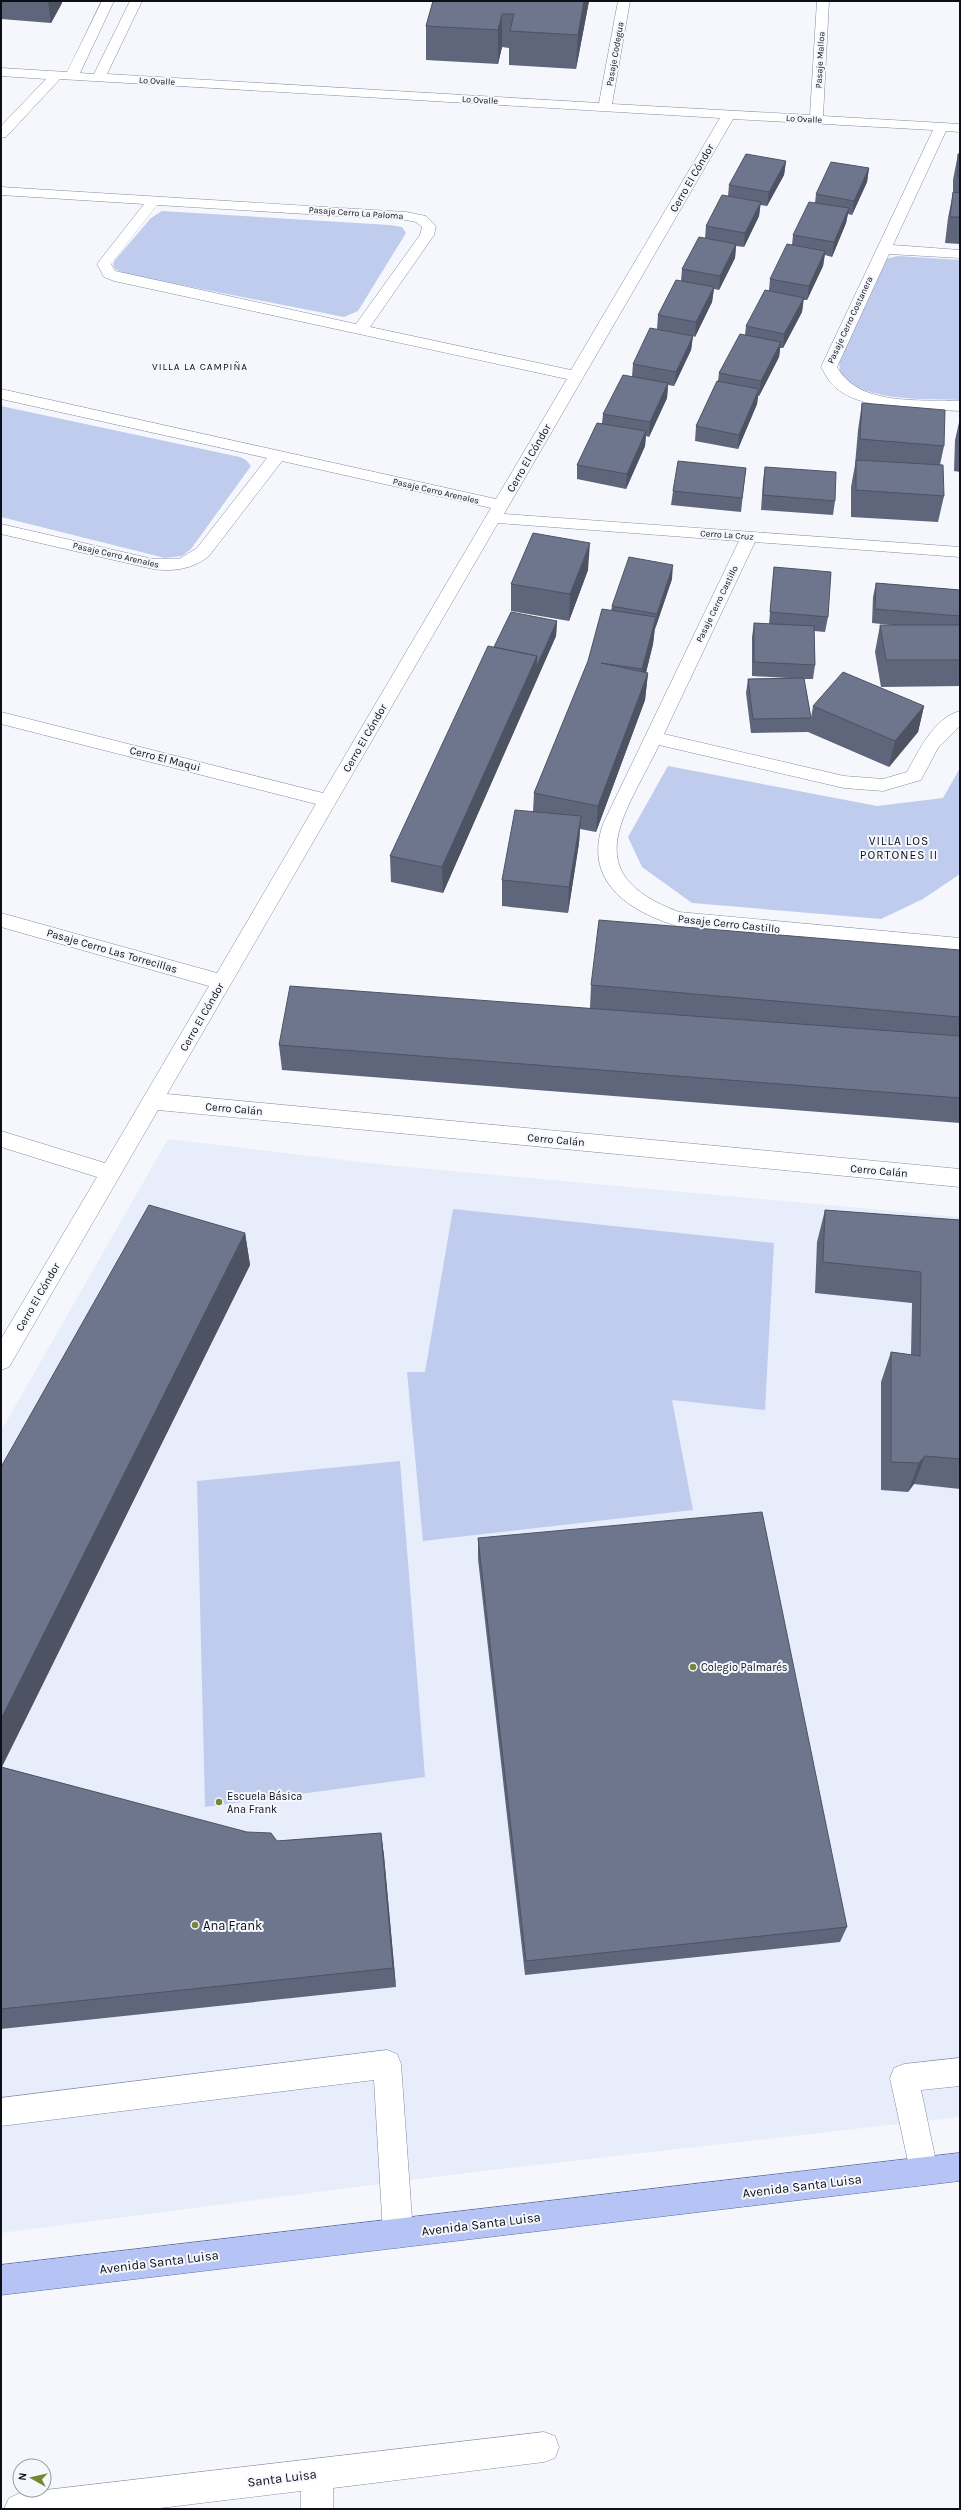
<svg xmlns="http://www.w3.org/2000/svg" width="961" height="2510" font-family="Karla,sans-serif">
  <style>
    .built { fill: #e8edfb }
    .green { fill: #c0ccee }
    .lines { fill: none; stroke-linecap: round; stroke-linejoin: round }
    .minor-casing { stroke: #838ca5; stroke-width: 1 }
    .major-casing { stroke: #596ba4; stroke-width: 1 }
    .minor { fill: #fff; fill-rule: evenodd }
    .major { fill: #b5c4f5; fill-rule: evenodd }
    .wall { fill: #5f657a }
    .shaded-wall { fill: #4d5363 }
    .building { fill: #6e768e; stroke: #4d5363 }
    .poi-dot { fill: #758635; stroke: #f5f7fc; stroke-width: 1.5 }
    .labels { text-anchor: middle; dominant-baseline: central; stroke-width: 4; stroke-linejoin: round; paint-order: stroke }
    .far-street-label { font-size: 9px; fill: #0c0f18; stroke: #f5f7fc }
    .far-neighbourhood-label { font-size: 10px; letter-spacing: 1px; fill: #0c0f18; stroke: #f5f7fc }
    .street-label { font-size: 11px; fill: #0c0f18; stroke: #f5f7fc }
    .poi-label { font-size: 11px; fill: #0c0f18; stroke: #f5f7fc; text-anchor: start }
    .neighbourhood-label { font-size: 12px; letter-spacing: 1px; fill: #0c0f18; stroke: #f5f7fc }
    .near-poi-label { font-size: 13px; fill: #0c0f18; stroke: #f5f7fc; text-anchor: start }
    .near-street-label { font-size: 13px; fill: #0c0f18; stroke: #f5f7fc }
  </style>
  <rect width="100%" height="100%" fill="#f5f7fc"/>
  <path class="built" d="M168 1139 386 1165 960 1217V2117L466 2173 1 2233V1431Z"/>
  <path class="green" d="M162 211 390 225 402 227 406 233 358 311 344 317 126 274 115 269 113 264 115 260 151 218Z
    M898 256 960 260V400C929 399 859 402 840 373L839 360 885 259Z
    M1 406 240 457 246 460 251 466 191 549 182 556 165 558 1 517Z
    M668 766 877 806 943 798 960 768V874L923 899 881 919 692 903 642 867 628 837Z
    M453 1209 774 1243 765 1410 672 1400 693 1510 423 1541 407 1372H425Z
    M400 1461 425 1777 205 1807 197 1481Z"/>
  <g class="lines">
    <g class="minor-casing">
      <path id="minor" d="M102 1H114L80 73 94 74 130 1H142L107 74 599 103 618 1H630L612 104 810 115 817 1H829L823 116 960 124V132L946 131 893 245 960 250V258L889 254 837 367C859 407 921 399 960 401V411C925 409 855 412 831 383 827 378 824 372 821 367L933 130 733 119 504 514 960 547V557L755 542 664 734 844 776 883 779 907 772C919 750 934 718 960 711V726L938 748 921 780 883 791 844 788 659 745C625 816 575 873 679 912L960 938V952L677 926C628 911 583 881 603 824L739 541 498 523 167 1094 960 1169V1187L158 1110 9 1367 1 1370V1339L97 1177 1 1147V1131L105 1163 209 986 1 927V913L217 973 316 804 1 724V712L323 793 491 508 282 461 209 556C193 569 173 572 153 569L1 534V524L153 559H179L197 548 267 458 1 399V389L496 499 567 379 114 281 104 277 97 264 144 204 1 195V187L406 212 426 216 436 226 434 235 370 327 571 370 720 118 60 79 6 137 1 138V126L46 79 1 76V68L67 72ZM157 205 406 220 416 222 422 227 420 235 356 324 115 271 111 264Z
        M387 2050 397 2054 401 2064 413 2233 408 2243 398 2248 388 2243 383 2233 374 2080 1 2126V2098Z
        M960 2058V2086L921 2090 938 2171 934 2181 924 2185 914 2181 910 2171 890 2078 894 2068 904 2064Z
        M544 2432 555 2436 559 2447 555 2458 544 2462 333 2488V2509H301V2491L152 2509H4L9 2498 20 2493Z"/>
    </g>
    <g class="major-casing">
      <path id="major" d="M960 2153V2181L1 2295V2265Z"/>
    </g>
    <use href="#minor" class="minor"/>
    <use href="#major" class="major"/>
  </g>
  <path class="wall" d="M1 1H62V3L51 23 1 19Z
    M433 1H589L576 69 509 65V48L502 47 498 64 426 60V26Z
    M958 154H960V244L945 243 948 218 953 193V180Z
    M786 161 784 175 767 206 760 205 759 216 744 247 736 246 735 258 719 290 714 289 712 302 695 337 693 336 691 350 674 386 668 385 667 398 649 437 646 436 645 446 626 489 577 479V465L602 423 603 414 632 376 633 364 657 329 658 315 681 281 682 269 705 238 706 226 728 196 729 185Z
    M869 168 867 182 852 215 848 214 846 223 832 257 825 255 823 266 807 300H803L802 312 783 348H780L779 357 759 396H758L757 404 738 449 695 441 696 426 718 381 719 373 745 335 746 326 769 290 770 279 792 245 793 235 815 203 816 194Z
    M862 403 944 446 940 465 944 496 938 522 851 517V487L855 465 858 430Z
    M960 418V472L954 471 955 440Z
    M765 467 835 501 833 515 761 510 763 481Z
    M746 468 741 512 671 505 673 491Z
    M960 510V526H959Z
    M774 567 828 617 825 632 814 631 815 665 813 679H804L811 718 813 706H924L918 732 889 767 808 732 751 733 746 693 748 679 787 678 752 676V637L754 623 769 624Z
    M588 570 569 621 511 611V584Z
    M672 579 655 629V628L653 644 646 673H648L645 700 596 832 580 829 579 843 568 913 502 906V880L533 812 534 793 611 611 612 606Z
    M876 583 960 590V686L881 687 875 652 880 625H891L872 623 873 597Z
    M557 621 556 636 443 893 391 882 390 856 494 647Z
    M960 950V1123L282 1070 279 1045 590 1008 591 985Z
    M825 1210 960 1220V1489L914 1484 908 1492 881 1490V1382L891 1352 911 1355 912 1303 815 1293 817 1242Z
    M245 1233 250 1265 2 1767 277 1841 381 1833 384 1856 396 1987 1 2029V1467Z
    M478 1538 847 1927 840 1942 525 1975 478 1559Z"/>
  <path class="shaded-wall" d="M48 1H62V3L51 23Z
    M584 1H589L576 69 578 35Z
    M502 14V47L498 64V30Z
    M786 161 784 175 767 206 769 192Z
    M869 168 867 182 852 215 854 201Z
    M761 202 759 216 744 247 745 233Z
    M849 208 846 223 832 257 834 242Z
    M736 244 735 258 719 290 720 276Z
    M825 251 823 266 807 300 809 286Z
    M714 287 712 302 695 337 696 322Z
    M804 298 802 312 783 348 784 334Z
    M693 336 691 350 674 386 676 372Z
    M781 342 779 357 759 396 761 381Z
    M668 383 667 398 649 437 650 422Z
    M759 389 757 404 738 449 739 435Z
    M646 431 645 446 626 489 627 474Z
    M590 543 588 570 569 621 570 594Z
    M673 565 672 579 655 629 657 614Z
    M656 617 653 644 642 688 648 673 645 700 596 832 598 806 640 692 642 669Z
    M557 621 556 636 443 893 442 867 537 656Z
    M924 706 918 732 889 767 895 741Z
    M581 816 579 843 568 913 569 887Z
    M245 1233 250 1265 1 1768V1719Z
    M925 1456 914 1484 908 1492 919 1463Z
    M381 1833 384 1856 396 1987 393 1968Z"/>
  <path class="building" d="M433 1H584L578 35 510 31 514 14H502L498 30 426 26Z
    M746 154 786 161 769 192 729 185Z
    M958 154H960V176H958Z
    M831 162 869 168 854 201 816 194Z
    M953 192 960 193V217H950Z
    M722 195 761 202 745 233 706 226Z
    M809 202 849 208 834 242 793 235Z
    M699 237 736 244 720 276 682 269Z
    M787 244 825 251 809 286 770 279Z
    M676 280 714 287 696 322 658 315Z
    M765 290 804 298 784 334 746 326Z
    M650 328 693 336 676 372 633 364Z
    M740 334 781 342 761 381 719 373Z
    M623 375 668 383 650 422 603 414Z
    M717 381 759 389 739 435 696 426Z
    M862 403 945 410 944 446 860 439Z
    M597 423 646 431 627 474 577 465Z
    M856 460 943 465 944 496 856 490Z
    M678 461 746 468 742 498 673 491Z
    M765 467 836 472 835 501 763 495Z
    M533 533 590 543 570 594 511 584Z
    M629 557 673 565 657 614 612 606Z
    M774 567 831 572 828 617 770 612Z
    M876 583 960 590V616L875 609Z
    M602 609 656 617 642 669 601 663 648 673 598 806 534 793 588 661Z
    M511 612 557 621 536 668 537 656 494 647Z
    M754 623 814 626 815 665 754 662Z
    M880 625H960V660H886Z
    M488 646 537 656 442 867 390 856Z
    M843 672 924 706 895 741 813 706Z
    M804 678 811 718 753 719 748 679Z
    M515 810 581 816 569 887 502 880Z
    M599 920 960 950V1017L591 985Z
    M290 986 960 1036V1098L279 1045Z
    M149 1205 245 1233 1 1719V1467Z
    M825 1210 960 1220V1459L925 1456 919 1463 891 1462V1352L920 1356 921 1272 823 1262Z
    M762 1512 847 1927 526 1961 478 1538Z
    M1 1767 247 1832 271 1833 277 1841 381 1833 393 1968 1 2009Z"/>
  <g class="poi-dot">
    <circle cx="693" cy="1667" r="4"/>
    <circle cx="219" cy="1802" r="4"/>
    <circle cx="195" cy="1925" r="4"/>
  </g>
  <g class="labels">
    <g class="far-street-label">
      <text transform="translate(615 54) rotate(-80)">Pasaje Codegua</text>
      <text transform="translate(820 60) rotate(-87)">Pasaje Malloa</text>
      <text transform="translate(157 81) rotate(3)">Lo Ovalle</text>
      <text transform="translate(480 100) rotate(3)">Lo Ovalle</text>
      <text transform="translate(804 119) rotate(3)">Lo Ovalle</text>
      <text transform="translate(356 213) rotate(4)">Pasaje Cerro La Paloma</text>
      <text transform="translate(850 320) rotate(-65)">Pasaje Cerro Costanera</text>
      <text transform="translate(436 491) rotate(13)">Pasaje Cerro Arenales</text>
      <text transform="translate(727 535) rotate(4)">Cerro La Cruz</text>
      <text transform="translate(116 555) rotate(13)">Pasaje Cerro Arenales</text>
      <text transform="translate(717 604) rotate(-64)">Pasaje Cerro Castillo</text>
    </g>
    <g class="far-neighbourhood-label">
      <text x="200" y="367">VILLA LA CAMPIÑA</text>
    </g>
    <g class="street-label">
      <text transform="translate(692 178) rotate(-60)">Cerro El Cóndor</text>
      <text transform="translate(529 458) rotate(-60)">Cerro El Cóndor</text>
      <text transform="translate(365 738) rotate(-60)">Cerro El Cóndor</text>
      <text transform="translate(165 759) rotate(14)">Cerro El Maqui</text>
      <text transform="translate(729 924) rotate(6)">Pasaje Cerro Castillo</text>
      <text transform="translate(112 951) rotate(16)">Pasaje Cerro Las Torrecillas</text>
      <text transform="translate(202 1017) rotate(-60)">Cerro El Cóndor</text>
      <text transform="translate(234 1109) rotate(5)">Cerro Calán</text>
      <text transform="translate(556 1140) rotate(5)">Cerro Calán</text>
      <text transform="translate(879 1171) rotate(5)">Cerro Calán</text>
      <text transform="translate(38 1297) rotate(-60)">Cerro El Cóndor</text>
    </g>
    <g class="poi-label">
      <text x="701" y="1667">Colegio Palmarés</text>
      <text x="227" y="1796">Escuela Básica<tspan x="227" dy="13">Ana Frank</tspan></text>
    </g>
    <g class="neighbourhood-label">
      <text x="899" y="841">VILLA LOS<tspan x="899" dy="14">PORTONES II</tspan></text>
    </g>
    <g class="near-poi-label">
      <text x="203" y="1925">Ana Frank</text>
    </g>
    <g class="near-street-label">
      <text transform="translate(802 2186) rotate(-7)">Avenida Santa Luisa</text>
      <text transform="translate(481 2224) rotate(-7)">Avenida Santa Luisa</text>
      <text transform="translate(159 2262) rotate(-7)">Avenida Santa Luisa</text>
      <text transform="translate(282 2478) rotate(-7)">Santa Luisa</text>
    </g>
  </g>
  <rect width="961" height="2510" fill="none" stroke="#0c0f18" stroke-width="4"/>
  <g transform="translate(32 2478) rotate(278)"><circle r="19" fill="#f5f7fc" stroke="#989aa1"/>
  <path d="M0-3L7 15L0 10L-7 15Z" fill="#758635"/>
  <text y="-6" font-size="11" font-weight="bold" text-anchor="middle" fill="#0c0f18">N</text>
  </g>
</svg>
